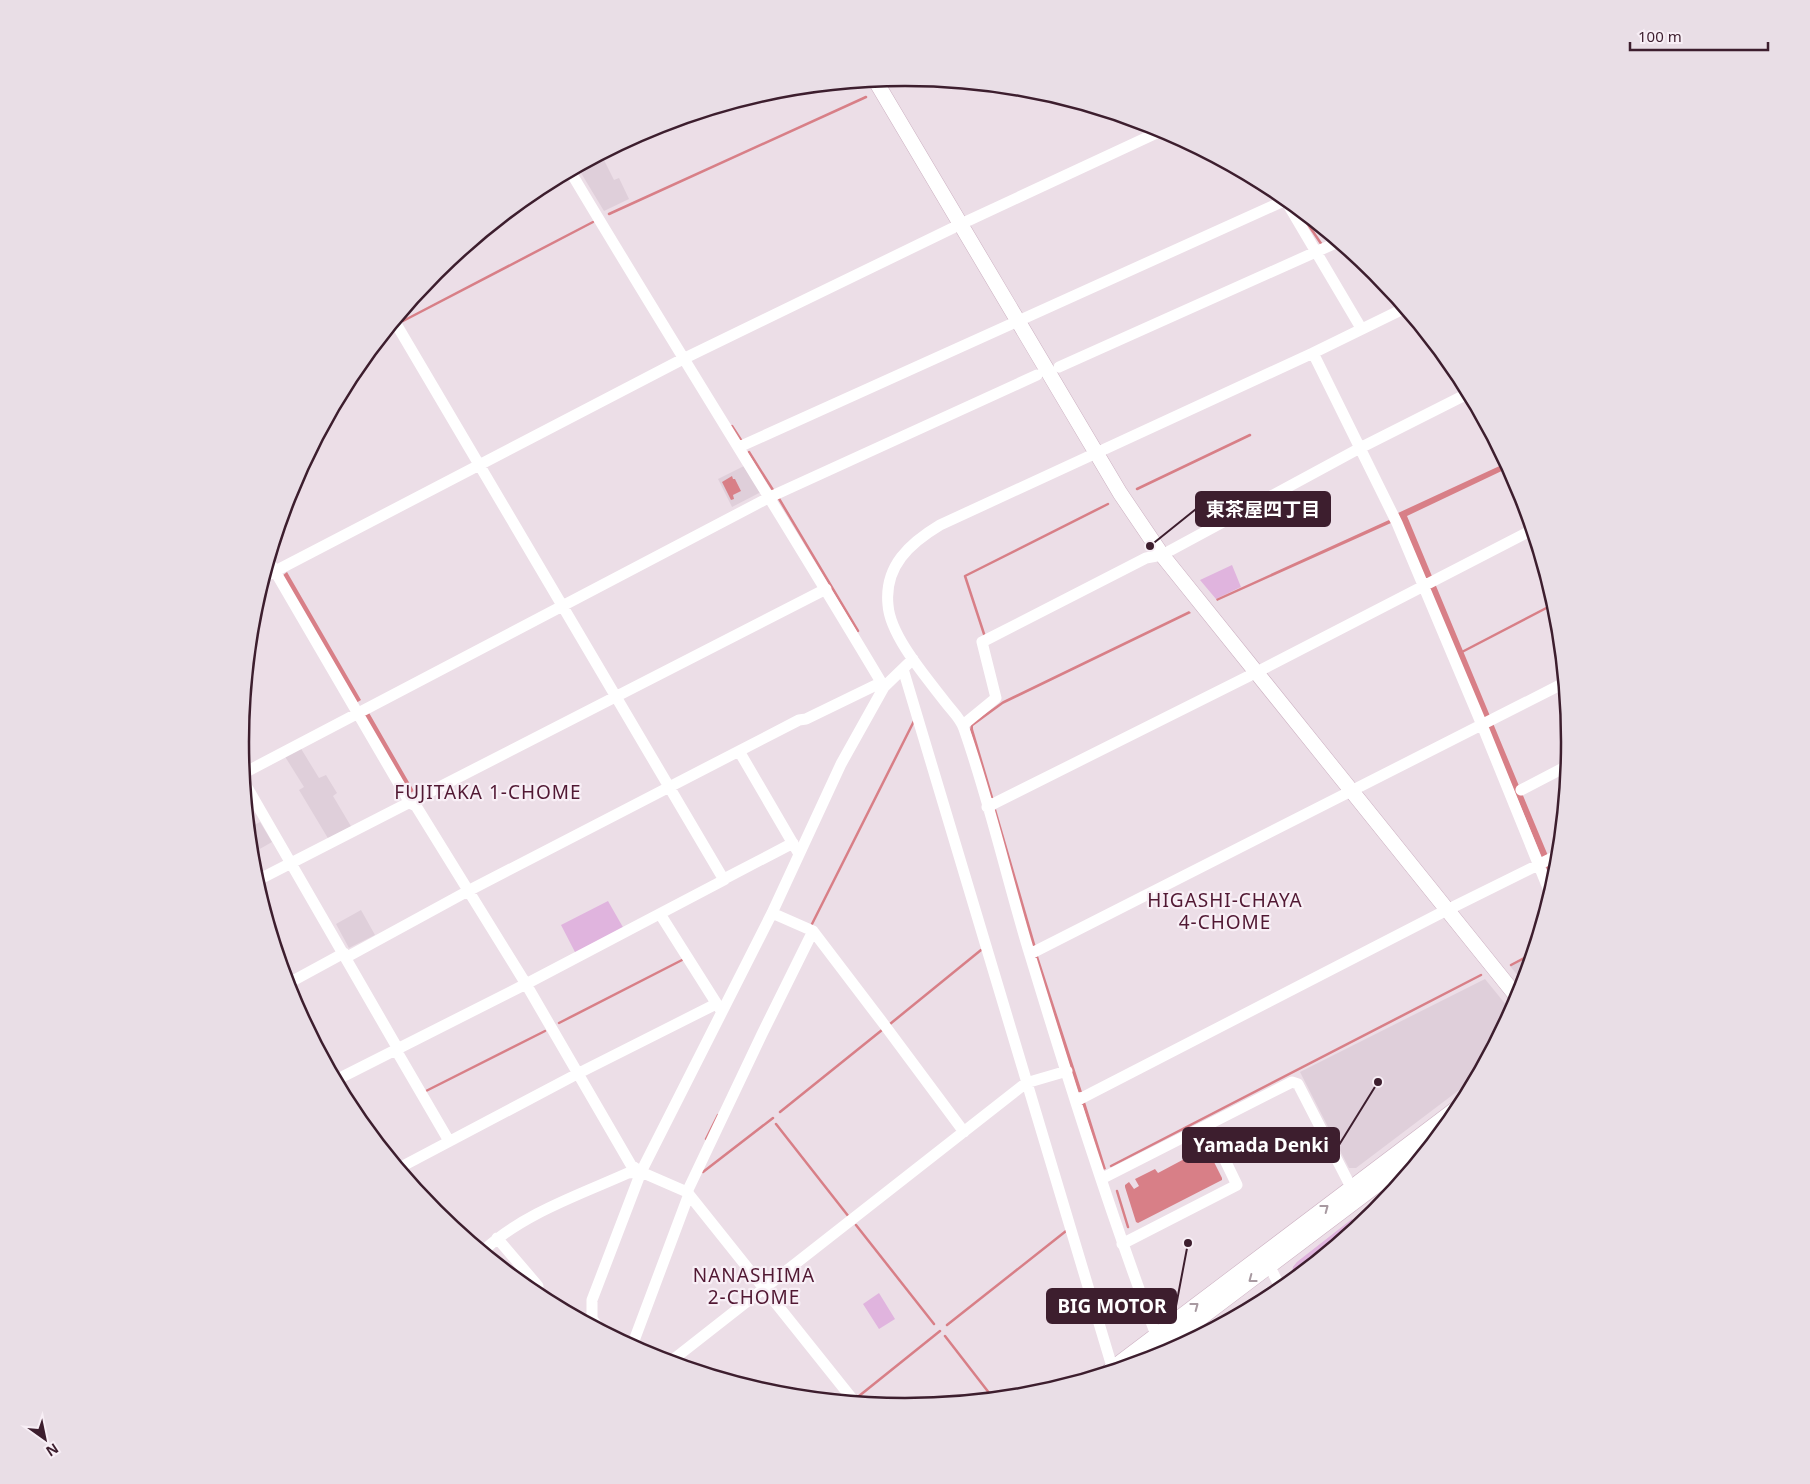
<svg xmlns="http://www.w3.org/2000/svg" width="1810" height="1484" font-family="'Noto Sans','Noto Sans JP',sans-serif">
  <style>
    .built { fill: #dfcfda }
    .green { fill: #e0b4de }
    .water { fill: #d87f87 }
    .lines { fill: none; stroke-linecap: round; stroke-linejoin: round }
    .stream { stroke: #d87f87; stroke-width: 2.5 }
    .secondary-casing { stroke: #ccb0c1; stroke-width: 16 }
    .street { stroke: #fff; stroke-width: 11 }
    .secondary { stroke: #fff; stroke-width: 15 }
    .oneway { stroke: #a89aa1 }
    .labels { text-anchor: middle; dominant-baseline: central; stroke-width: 4.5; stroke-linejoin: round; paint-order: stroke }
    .neighbourhood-label { font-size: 19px; letter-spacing: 1px; fill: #511833; stroke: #f8eff6 }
    .rim { fill: none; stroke: #3d1e2e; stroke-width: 2.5 }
    .leader { fill: none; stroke: #3d1e2e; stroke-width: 2 }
    .callout-dot { fill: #3d1e2e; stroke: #f8eff6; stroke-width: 2 }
    .callout { fill: #3d1e2e; stroke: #3d1e2e; stroke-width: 2 }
    .callout-label { font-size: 19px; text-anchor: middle; font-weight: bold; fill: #fff }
  </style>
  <rect width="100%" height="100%" fill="#ecdee7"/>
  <path class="built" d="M602 156 614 180 619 178 629 199 604 211 578 168Z
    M744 466 761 492 732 507 718 479Z
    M300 747 319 778 326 775 337 793 333 796 352 828 329 840 299 790 304 787 284 755Z
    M260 822 272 842 251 854 249 828Z
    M361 910 375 935 349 948 336 924Z
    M1531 956 1523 982 1510 966Z
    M1485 979 1511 1011 1475 1078 1356 1168H1349L1300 1072Z
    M1396 1186 1375 1212 1291 1281 1293 1267 1297 1262Z"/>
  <path class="green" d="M1232 565 1241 587 1216 599 1200 580Z
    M608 901 624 929 576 954 561 925Z
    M1396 1186 1375 1212 1374 1213 1370 1206Z
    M1352 1219 1357 1227 1291 1281 1293 1267 1297 1262Z
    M879 1293 895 1319 879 1329 863 1304Z"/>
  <path class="water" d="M1506 463 1508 468 1407 516 1556 875 1553 884 1398 513Z
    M732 476 733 479H735L741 491 733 495 734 499 731 500 722 482Z
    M1389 520 1391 523 1217 601 1216 599Z
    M287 572 361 700 356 703 282 576Z
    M1189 611 1191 613 1003 704 973 726V729L994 800 991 799 970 730 971 724 1003 701Z
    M368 711 414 791 410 793 363 714Z
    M996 809 1036 947H1032L994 811Z
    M1038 956 1082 1092H1078L1035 957Z
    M1085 1102 1106 1169 1103 1170 1082 1104Z
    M1205 1148H1207L1222 1178V1180L1138 1223 1136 1222 1125 1187V1185L1129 1182 1134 1189 1139 1186 1135 1179 1155 1169 1158 1173Z"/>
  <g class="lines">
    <path class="stream" d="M896 82 906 78
      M1297 208 1322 245
      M609 214 866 97
      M403 321 593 222
      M732 426 741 440
      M749 452 773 490
      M1137 489 1250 435
      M778 497 858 631
      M985 637 965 576 1108 504
      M1460 653 1554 604
      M812 924 914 721
      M1511 965 1532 954
      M559 1023 684 959
      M890 1024 981 950
      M424 1092 545 1031
      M780 1112 882 1030
      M776 1124 849 1217
      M706 1139 718 1115
      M1111 1166 1481 975
      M703 1172 773 1118
      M1117 1191 1128 1227
      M856 1225 934 1324
      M947 1325 1066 1231
      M945 1336 993 1398
      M859 1396 940 1331"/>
    <g class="secondary-casing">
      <path id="secondary" d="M875 80 1120 493 1162 555 1518 998
        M1145 1360 1431 1144
        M1109 1371 1461 1105"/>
    </g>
    <path class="street" d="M570 171C673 344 781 514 884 687
      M1283 196 1361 328
      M1313 353 1397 523 1482 725 1550 893
      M1059 367 1338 242
      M739 447 1286 200
      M269 561 410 803 416 806 526 984 631 1165 641 1172 687 1192 854 1401
      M264 577 683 359 961 224 1163 130
      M903 669 1113 1370
      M963 725 996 698 982 642 1146 558 1162 555 1360 448 1469 393
      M739 751 799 854
      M244 773 770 497 1037 375
      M244 782 398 1049
      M1521 790 1567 766
      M987 807 1257 672 1532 530
      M724 879 793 843
      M256 881 826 589
      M772 913 813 931 883 1023 964 1132
      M660 914 720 1009
      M1030 954 1564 683
      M347 957 468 891 799 720 806 719 876 685 884 687
      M287 984 344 953
      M396 1050 449 1141
      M336 1080 526 984 724 880 395 322
      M1076 1101 1439 914 1558 855
      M399 1168 577 1074 716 1004
      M1101 1179 1292 1082 1298 1084 1352 1189
      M687 1192 762 1034 813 931
      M429 1205 442 1218
      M497 1238 538 1286 531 1291
      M1122 1244 1237 1185 1208 1125
      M483 1251C522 1214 579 1195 628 1173L641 1172
      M1269 1265 1281 1289
      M599 1328 592 1319V1300L641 1172 772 913 841 764 884 687 913 659
      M1156 1335C1109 1210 1069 1083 1030 955 1007 880 990 803 964 729 961 719 952 711 946 703 927 678 890 636 888 605 884 566 910 543 940 525L1313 353 1405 308
      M632 1346 689 1194
      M670 1362 1026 1083 1067 1071"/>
    <use href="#secondary" class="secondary"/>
  </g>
  <defs><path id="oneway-chevron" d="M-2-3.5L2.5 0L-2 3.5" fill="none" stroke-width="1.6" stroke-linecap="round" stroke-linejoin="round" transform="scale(1.25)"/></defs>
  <g class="oneway">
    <use href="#oneway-chevron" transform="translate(1325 1208) rotate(-37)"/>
    <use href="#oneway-chevron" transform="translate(1252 1279) rotate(143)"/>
    <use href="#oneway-chevron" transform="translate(1195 1306) rotate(-37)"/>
  </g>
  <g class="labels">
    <g class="neighbourhood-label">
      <text x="488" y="792">FUJITAKA 1-CHOME</text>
      <text x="1225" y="900">HIGASHI-CHAYA<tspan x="1225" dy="22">4-CHOME</tspan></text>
      <text x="754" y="1275">NANASHIMA<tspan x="754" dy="22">2-CHOME</tspan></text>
    </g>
  </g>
  <path d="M0 0H1810V1484H0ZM249 742a656 656 0 1 1 1312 0a656 656 0 1 1-1312 0Z" fill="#e9dee6" fill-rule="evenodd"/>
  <path class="rim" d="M249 742a656 656 0 1 1 1312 0a656 656 0 1 1-1312 0Z"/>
  <path class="leader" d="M1150 546L1196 509M1378 1082L1339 1145M1188 1243L1176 1306"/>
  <g class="callout-dot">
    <circle cx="1150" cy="546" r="5"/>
    <circle cx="1378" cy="1082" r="5"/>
    <circle cx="1188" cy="1243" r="5"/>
  </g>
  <g class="callout">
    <rect x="1196" y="492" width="134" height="34" rx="5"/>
    <rect x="1183" y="1128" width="156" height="34" rx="5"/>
    <rect x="1047" y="1289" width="129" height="34" rx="5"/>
  </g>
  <g class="callout-label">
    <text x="1263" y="516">東茶屋四丁目</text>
    <text x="1261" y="1152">Yamada Denki</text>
    <text x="1112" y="1313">BIG MOTOR</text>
  </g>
  <g transform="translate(45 1439) rotate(147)" stroke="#f8eff6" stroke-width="4" paint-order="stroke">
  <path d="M0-4L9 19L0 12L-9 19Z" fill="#3d1e2e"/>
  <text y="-8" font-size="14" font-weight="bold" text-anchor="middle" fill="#3d1e2e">N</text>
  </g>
  <path d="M1630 42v8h138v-8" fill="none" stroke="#3d1e2e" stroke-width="2.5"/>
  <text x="1638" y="42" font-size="15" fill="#3d1e2e" stroke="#f8eff6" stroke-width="4" paint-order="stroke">100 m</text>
</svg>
